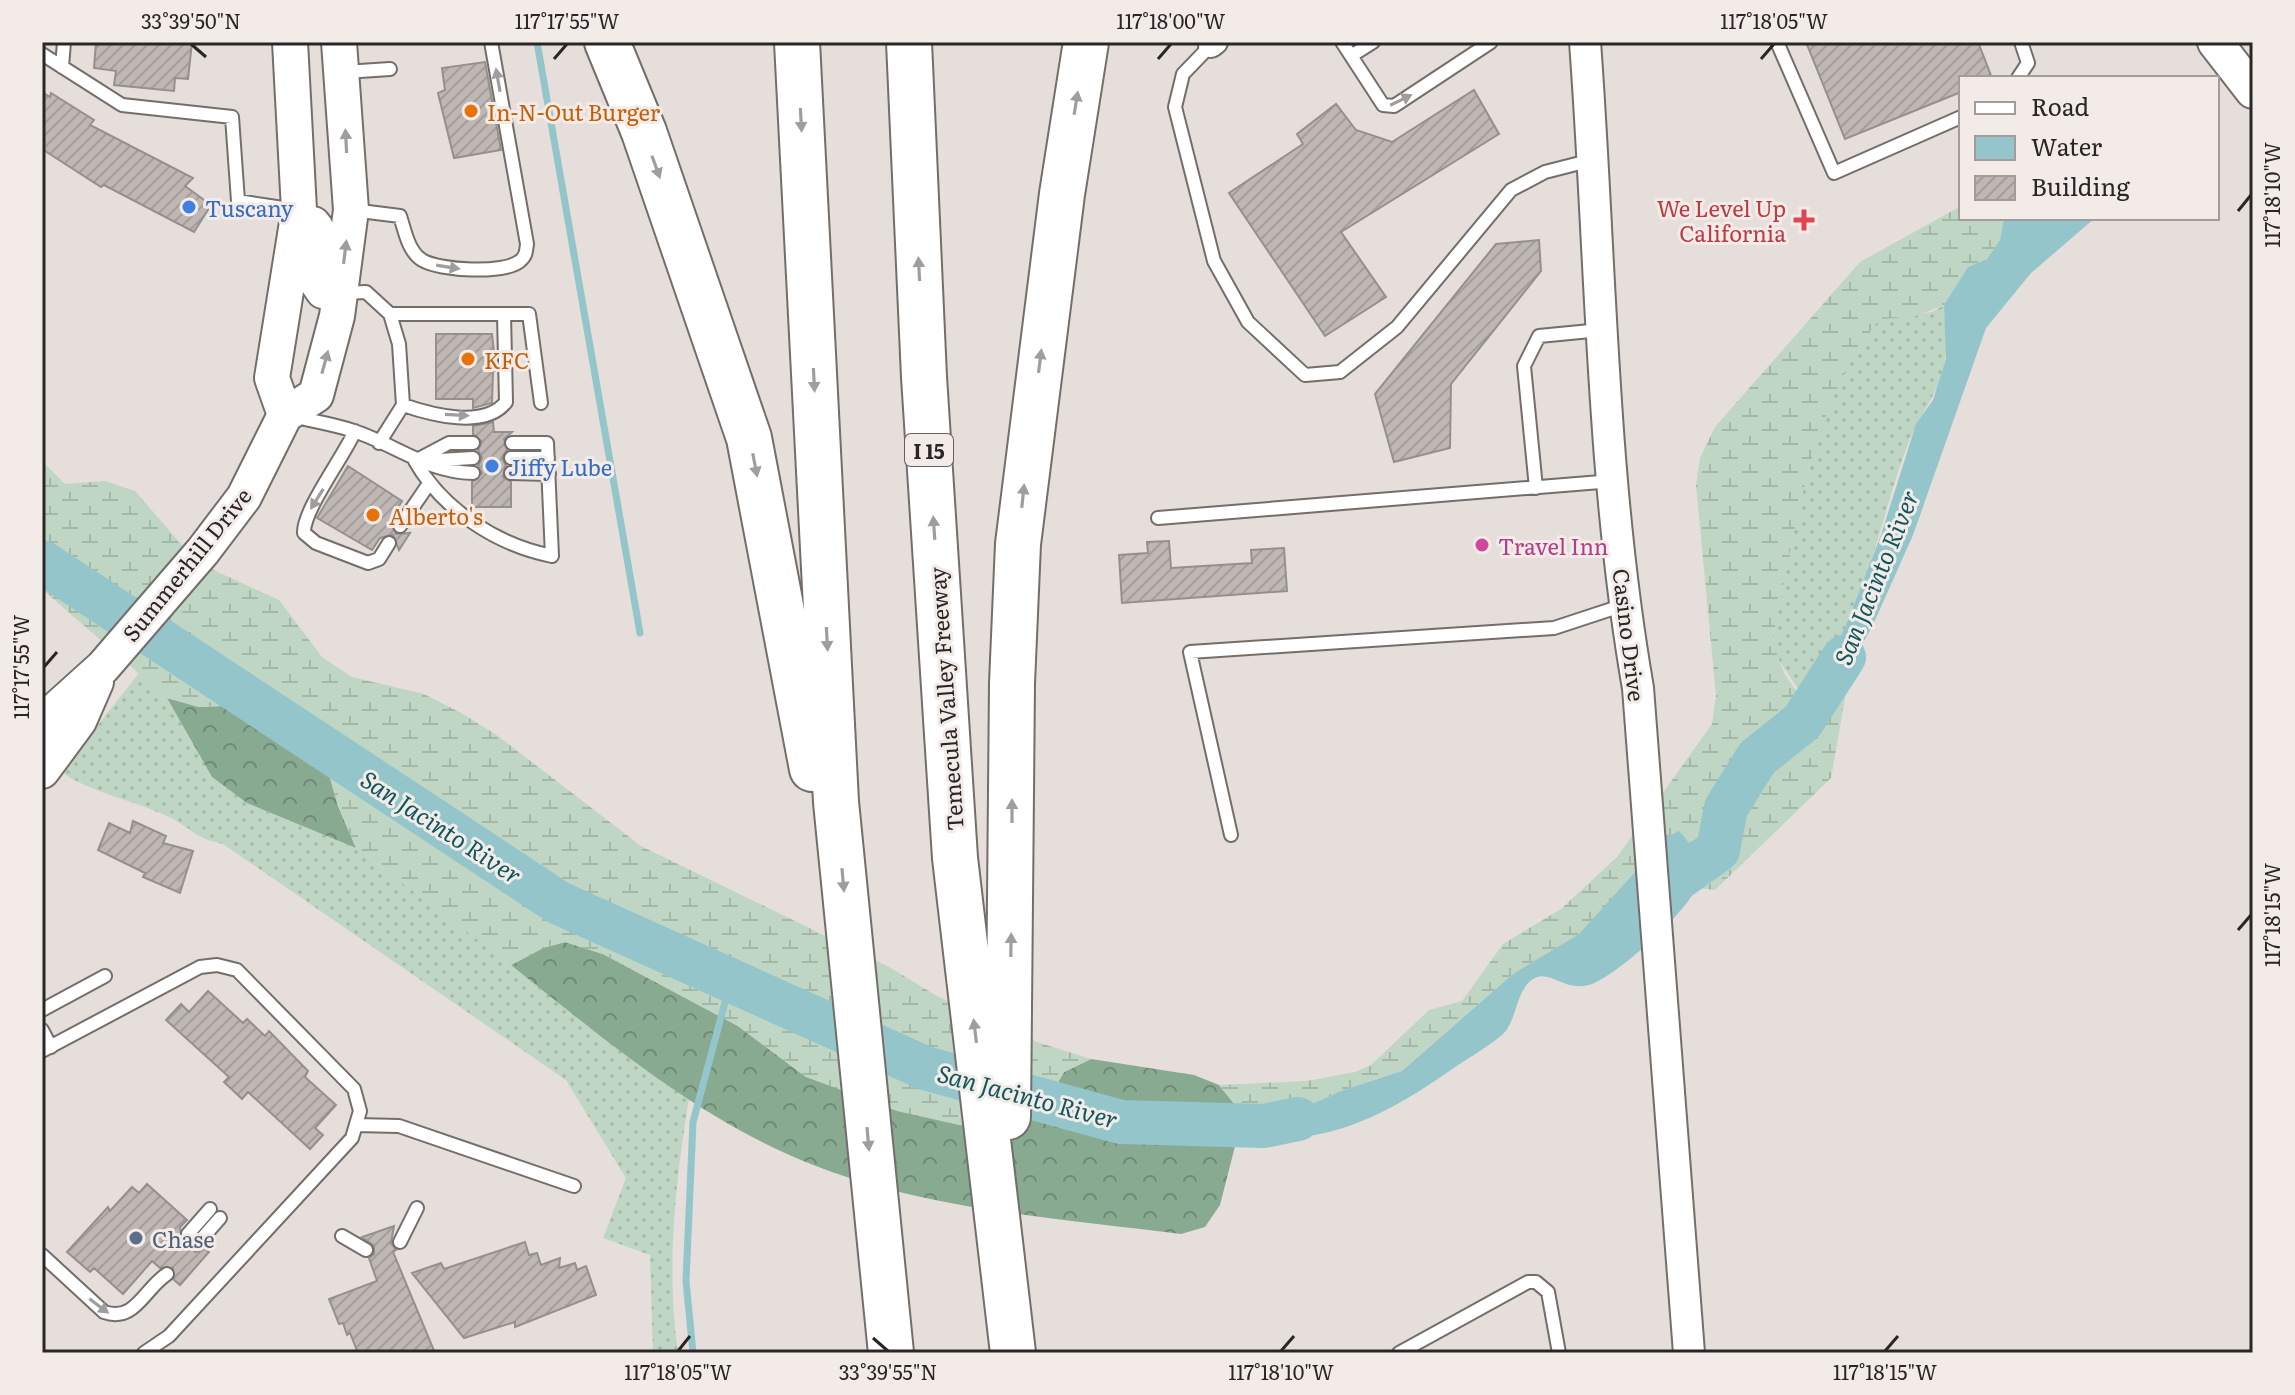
<svg xmlns="http://www.w3.org/2000/svg" width="2295" height="1395" font-family="Literata,serif">
  <style>
    .grass { fill: url(#grass-dots) }
    .forest { fill: url(#forest-crowns) }
    .wetland { fill: url(#wetland-marsh) }
    .water { fill: #93c5ca }
    .lines { fill: none; stroke-linecap: round; stroke-linejoin: round }
    .stream { stroke: #93c5ca; stroke-width: 7 }
    .river { stroke: #93c5ca; stroke-width: 44 }
    .building { fill: url(#building-hatch); stroke: #96908d; stroke-width: 2 }
    .service-casing { stroke: #746e6b; stroke-width: 16 }
    .minor-casing { stroke: #746e6b; stroke-width: 28 }
    .tertiary-casing { stroke: #746e6b; stroke-width: 34 }
    .secondary-casing { stroke: #746e6b; stroke-width: 38 }
    .motorway-casing { stroke: #746e6b; stroke-width: 48 }
    .service { stroke: #fff; stroke-width: 12 }
    .minor { stroke: #fff; stroke-width: 24 }
    .tertiary { stroke: #fff; stroke-width: 30 }
    .secondary { stroke: #fff; stroke-width: 34 }
    .motorway { stroke: #fff; stroke-width: 44 }
    .oneway { fill: #9f9d9d }
    .ticks { fill: none; stroke: #292625; stroke-width: 3 }
    .food-dot { fill: #e8710a; stroke: #f2ebe8; stroke-width: 3 }
    .shop-dot { fill: #3f7fe0; stroke: #f2ebe8; stroke-width: 3 }
    .health-dot { fill: #e0444e; stroke: #f2ebe8; stroke-width: 3 }
    .hotel-dot { fill: #d1479c; stroke: #f2ebe8; stroke-width: 3 }
    .service-dot { fill: #5c6f8a; stroke: #f2ebe8; stroke-width: 3 }
    .labels { text-anchor: middle; dominant-baseline: central; stroke-width: 6; stroke-linejoin: round; paint-order: stroke }
    .shield { fill: #f2ebe8; stroke: #656160; stroke-width: 2 }
    .shield-label { font-size: 20px; font-weight: bold; fill: #292625 }
    .food-label { font-size: 22px; fill: #c56008; stroke: #f2ebe8; text-anchor: start }
    .shop-label { font-size: 22px; fill: #366cbe; stroke: #f2ebe8; text-anchor: start }
    .health-label { font-size: 22px; fill: #be3a42; stroke: #f2ebe8; text-anchor: end }
    .hotel-label { font-size: 22px; fill: #b23c85; stroke: #f2ebe8; text-anchor: start }
    .street-label { font-size: 22px; fill: #292625; stroke: #f2ebe8 }
    .service-label { font-size: 22px; fill: #4e5e75; stroke: #f2ebe8; text-anchor: start }
    .water-label { font-size: 24px; font-style: italic; fill: #10575d; stroke: #f2ebe8 }
    .neatline { fill: none; stroke: #292625; stroke-width: 3 }
    .ticks-label { font-size: 20px; text-anchor: middle; fill: #292625 }
  </style>
  <defs>
    <pattern id="grass-dots" width="8" height="8" patternUnits="userSpaceOnUse" patternTransform="scale(2)"><rect width="8" height="8" fill="#bfd6c4"/><path d="M2 2h.1M6 6h.1" fill="none" stroke="#a4b8a8" stroke-width="1.8" stroke-linecap="round"/></pattern>
    <pattern id="forest-crowns" width="20" height="18" patternUnits="userSpaceOnUse" patternTransform="scale(2)"><rect width="20" height="18" fill="#88aa91"/><path d="M2 6a3 3 0 1 1 6 0M12 15a3 3 0 1 1 6 0" fill="none" stroke="#6f8a76"/></pattern>
    <pattern id="wetland-marsh" width="20" height="14" patternUnits="userSpaceOnUse" patternTransform="scale(2)"><rect width="20" height="14" fill="#bfd6c4"/><path d="M1 5h8M5 5V1M11 12h8M15 12V8" fill="none" stroke="#a4b8a8"/></pattern>
    <pattern id="building-hatch" width="6" height="6" patternUnits="userSpaceOnUse" patternTransform="scale(2)"><rect width="6" height="6" fill="#beb7b4"/><path d="M-1 1l2-2M0 6l6-6M5 7l2-2" fill="none" stroke="#a39d9b"/></pattern>
  </defs>
  <rect width="100%" height="100%" fill="#e5deda"/>
  <path class="grass" d="M1944 305C1944 323 1948 344 1945 361 1940 392 1919 415 1908 444 1877 525 1862 631 1805 699L1776 656 1773 637C1795 533 1810 402 1879 319L1932 312Z
    M139 673 167 698 212 777 247 803 356 848 689 1099C675 1184 666 1268 678 1353H653L650 1255 603 1238 626 1178 566 1080 223 844C193 838 191 827 167 816 131 799 94 794 61 772Z"/>
  <path class="forest" d="M167 698 199 707 290 703 314 722 338 806 356 848 247 803 212 777Z
    M565 942 603 954 738 1026 806 1077 1045 1104 1064 1072 1091 1059 1194 1075 1219 1085 1243 1115 1220 1205 1205 1227 1181 1234C1046 1217 898 1208 774 1148 678 1102 594 1031 511 965L543 948Z"/>
  <path class="wetland" d="M1961 206V218H2004L2000 240 1987 259 1968 267 1944 305 1913 317 1880 319C1810 402 1795 534 1773 637 1777 666 1795 703 1826 707L1850 670 1831 778 1715 890 1696 888V861L1640 869 1579 934 1513 974 1402 1071 1341 1091 1301 1109 1264 1117 1243 1115 1219 1085 1307 1081 1355 1072 1371 1065 1429 1010 1462 1001 1503 944 1561 909 1617 857 1712 724 1716 696 1696 485 1700 458 1715 427 1860 262Z
    M42 461 65 484 105 481 135 491 181 544 209 568 279 600 322 657 352 677 424 694 463 714 498 736 641 846 889 967 937 996 1037 1042 1091 1059 1064 1072 1045 1104 1007 1129 959 1125 897 1111 806 1077 738 1026 603 954 565 942 543 948 511 965 356 848 338 806 314 722 290 703 199 707 167 698 42 589Z"/>
  <path class="water" d="M2004 218H2095L2031 273 1986 328 1913 535 1872 627 1826 707 1810 705 1805 699 1829 663 1849 618 1881 535 1916 424 1933 400 1946 359 1944 305 1968 267 1987 259 2000 240Z
    M1679 831C1694 846 1701 866 1696 887 1689 911 1613 979 1589 985 1565 991 1552 972 1537 977 1516 985 1518 1018 1504 1033 1491 1045 1473 1055 1458 1065 1393 1111 1322 1153 1239 1133L1243 1115 1264 1117 1301 1109 1341 1091 1402 1071 1513 974 1579 934 1667 837Z"/>
  <g class="lines">
    <path class="stream" d="M537 42 640 633
      M693 1353 686 1281 693 1122 731 980"/>
    <path class="river" d="M42 562 559 903 925 1068 1121 1122 1264 1126 1298 1119
      M1648 900 1718 850 1726 808 1757 758 1802 722 1844 657"/>
  </g>
  <path class="building" d="M96 42H192L188 79 175 78 174 91 114 85 116 71 94 68Z
    M1806 42H1978L1992 78H1961V92L1845 139Z
    M485 62 501 150 454 158 438 93 445 90 442 68Z
    M1474 90 1499 134 1341 232 1386 297 1325 336 1229 193 1303 144 1297 134 1336 104 1356 130 1392 142Z
    M42 92 50 97 51 93 94 120 90 125 193 178 185 186 211 205 194 232 104 185 101 187 42 149Z
    M1539 240 1541 271 1451 384 1450 448 1394 462 1375 394 1496 244Z
    M436 334H492L496 371H493L492 403 473 408V399H436Z
    M493 422 494 432H512L504 439 507 450 502 457 506 466 503 477 511 482V507H472V482L482 473 478 466 482 458 478 450 482 442 473 434V426Z
    M348 466 402 501 390 520 396 534 410 533 399 550 393 535 380 538 372 550 317 518Z
    M1169 541 1171 568 1252 563 1251 550 1284 548 1287 591 1122 603 1119 555 1148 553 1147 542Z
    M133 821 166 836 163 843 193 851 180 893 143 877 145 873 98 850 109 823 130 833Z
    M208 991 243 1023 247 1019 265 1036 269 1031 308 1071 305 1077 336 1105 315 1128 323 1135 310 1149 248 1092 242 1099 224 1082 229 1077 166 1020 181 1004 189 1012Z
    M147 1184 187 1220 180 1227 182 1240 189 1243 195 1252 205 1249 209 1252 180 1285 174 1280 173 1268H160L152 1261 123 1294 94 1268 90 1272 67 1252 108 1207 110 1211 132 1187 139 1193Z
    M394 1226 391 1243 396 1250 393 1252 435 1353H358L350 1333 347 1335 343 1323 339 1324 329 1299 377 1281 369 1258 374 1254V1246L362 1237Z
    M525 1242 529 1255 537 1253 541 1265 560 1258 559 1268 575 1263 577 1270 586 1266 596 1295 515 1327V1322L464 1338 412 1273 441 1263 444 1269Z"/>
  <g class="lines">
    <g class="service-casing">
      <path id="service" d="M1342 42 1383 105 1394 106 1491 42
        M1777 42 1834 173 1961 117
        M1211 45 1183 74 1175 107 1214 261 1248 322 1305 375 1340 372 1397 327 1511 190 1545 172 1592 160
        M42 54 122 105 232 117 238 201 296 210
        M1351 56 1373 42
        M62 67 64 42
        M345 72 390 69
        M2018 78 2028 63 2021 42
        M352 210 400 216C405 231 408 251 422 260 440 271 504 274 520 261 526 256 526 252 527 244L491 42
        M343 293 366 292 390 314 399 344 403 405 379 443
        M390 314H529L541 403
        M403 405C432 415 485 429 506 402L504 315
        M292 416C312 421 334 424 354 431 396 445 427 472 473 473
        M355 431C344 456 303 510 304 533L316 543 368 563 379 559 389 543
        M511 458H548
        M415 461C443 510 497 545 552 556L547 443H512
        M415 461 449 443H473
        M422 461 473 458
        M511 473 549 474
        M1536 488 1524 366 1539 336 1601 330
        M1158 518 1613 481
        M400 526 428 485
        M1231 835 1190 652 1554 628 1624 605
        M42 1010 105 976
        M42 1030 51 1047
        M42 1051 200 967 217 965 237 970 354 1089 360 1111 352 1138 169 1336 144 1353
        M356 1125 399 1126 574 1186
        M188 1234 210 1209
        M342 1236 366 1250
        M400 1242 417 1208
        M198 1243 220 1218
        M42 1255 104 1312C135 1323 144 1289 167 1274
        M1399 1353 1528 1282H1536L1548 1292 1559 1353"/>
    </g>
    <g class="minor-casing">
      <path id="minor" d="M1211 45 1215 42"/>
    </g>
    <g class="tertiary-casing">
      <path id="tertiary" d="M1585 42C1601 257 1601 476 1638 688L1689 1353"/>
    </g>
    <g class="secondary-casing">
      <path id="secondary" d="M2215 42 2253 91
        M313 224 316 228 314 278 323 291 340 293
        M285 415 272 378 299 210 290 42
        M42 722 103 667 203 551 244 497 285 415 316 395 337 316 351 210 339 42
        M42 771 79 721 96 682"/>
    </g>
    <g class="motorway-casing">
      <path id="motorway" d="M607 42 644 132 749 438 812 769
        M797 42 836 802 891 1353
        M909 42 924 377 955 858 1013 1353
        M1008 1117 1012 683 1018 544 1062 194 1086 42"/>
    </g>
    <use href="#service" class="service"/>
    <use href="#minor" class="minor"/>
    <use href="#tertiary" class="tertiary"/>
    <use href="#secondary" class="secondary"/>
    <use href="#motorway" class="motorway"/>
  </g>
  <defs><path id="oneway-solid" d="M-6-.8H1V-3.2L6.5 0L1 3.2V.8H-6Z" transform="scale(2)"/></defs>
  <g class="oneway">
    <use href="#oneway-solid" transform="translate(498 80) rotate(-100)"/>
    <use href="#oneway-solid" transform="translate(1401 100) rotate(-26)"/>
    <use href="#oneway-solid" transform="translate(1076 103) rotate(-81)"/>
    <use href="#oneway-solid" transform="translate(801 120) rotate(87)"/>
    <use href="#oneway-solid" transform="translate(346 141) rotate(-93)"/>
    <use href="#oneway-solid" transform="translate(656 167) rotate(70)"/>
    <use href="#oneway-solid" transform="translate(345 252) rotate(-83)"/>
    <use href="#oneway-solid" transform="translate(448 267) rotate(9)"/>
    <use href="#oneway-solid" transform="translate(919 269) rotate(-93)"/>
    <use href="#oneway-solid" transform="translate(1040 361) rotate(-83)"/>
    <use href="#oneway-solid" transform="translate(325 362) rotate(-75)"/>
    <use href="#oneway-solid" transform="translate(814 380) rotate(87)"/>
    <use href="#oneway-solid" transform="translate(457 415) rotate(3)"/>
    <use href="#oneway-solid" transform="translate(755 465) rotate(79)"/>
    <use href="#oneway-solid" transform="translate(1023 496) rotate(-84)"/>
    <use href="#oneway-solid" transform="translate(317 499) rotate(122)"/>
    <use href="#oneway-solid" transform="translate(934 528) rotate(-94)"/>
    <use href="#oneway-solid" transform="translate(827 639) rotate(87)"/>
    <use href="#oneway-solid" transform="translate(1012 811) rotate(-90)"/>
    <use href="#oneway-solid" transform="translate(843 880) rotate(85)"/>
    <use href="#oneway-solid" transform="translate(1011 945) rotate(-89)"/>
    <use href="#oneway-solid" transform="translate(975 1031) rotate(-97)"/>
    <use href="#oneway-solid" transform="translate(868 1139) rotate(85)"/>
    <use href="#oneway-solid" transform="translate(99 1306) rotate(37)"/>
  </g>
  <path class="ticks" d="M191 44 206 57M554 59 567 44M1158 59 1171 44M1761 59 1774 44M2238 211 2251 195M44 667 57 652M2238 930 2251 915M873 1338 888 1351M678 1351 690 1336M1281 1351 1294 1336M1885 1351 1898 1336"/>
  <g class="food-dot">
    <circle cx="471" cy="111" r="8"/>
    <circle cx="468" cy="359" r="8"/>
    <circle cx="373" cy="515" r="8"/>
  </g>
  <g class="shop-dot">
    <circle cx="189" cy="207" r="8"/>
    <circle cx="492" cy="466" r="8"/>
  </g>
  <path class="health-dot" d="M1800 208h8v8h8v8h-8v8h-8v-8h-8v-8h8z"/>
  <circle class="hotel-dot" cx="1482" cy="545" r="8"/>
  <circle class="service-dot" cx="136" cy="1238" r="8"/>
  <g class="labels">
    <rect class="shield" x="905" y="434" width="48" height="32" rx="6"/>
    <g class="shield-label">
      <text x="929" y="450">I 15</text>
    </g>
    <g class="food-label">
      <text x="487" y="111">In-N-Out Burger</text>
      <text x="484" y="359">KFC</text>
      <text x="389" y="515">Alberto's</text>
    </g>
    <g class="shop-label">
      <text x="205" y="207">Tuscany</text>
      <text x="508" y="466">Jiffy Lube</text>
    </g>
    <g class="health-label">
      <text x="1786" y="207">We Level Up<tspan x="1786" dy="25">California</tspan></text>
    </g>
    <g class="hotel-label">
      <text x="1498" y="545">Travel Inn</text>
    </g>
    <g class="street-label">
      <text transform="translate(186 564) rotate(-51)">Summerhill Drive</text>
      <text transform="translate(1630 635) rotate(83)">Casino Drive</text>
      <text transform="translate(945 699) rotate(-94)">Temecula Valley Freeway</text>
    </g>
    <g class="service-label">
      <text x="152" y="1238">Chase</text>
    </g>
    <g class="water-label">
      <text transform="translate(1875 577) rotate(-68)">San Jacinto River</text>
      <text transform="translate(442 826) rotate(33)">San Jacinto River</text>
      <text transform="translate(1028 1095) rotate(15)">San Jacinto River</text>
    </g>
  </g>
  <rect width="2295" height="1395" fill="none" stroke="#f2ebe8" stroke-width="88"/>
  <rect x="1959" y="76" width="260" height="144" fill="#f2ebe8" stroke="#a29c9a" stroke-width="2"/>
  <rect x="1975" y="102" width="40" height="12" fill="#ffffff" stroke="#a29c9a" stroke-width="2"/>
  <text x="2031" y="116" font-size="24" fill="#292625">Road</text>
  <rect x="1975" y="136" width="40" height="24" fill="#93c5ca" stroke="#a29c9a" stroke-width="2"/>
  <text x="2031" y="156" font-size="24" fill="#292625">Water</text>
  <rect x="1975" y="176" width="40" height="24" fill="url(#building-hatch)" stroke="#a29c9a" stroke-width="2"/>
  <text x="2031" y="196" font-size="24" fill="#292625">Building</text>
  <rect x="44" y="44" width="2207" height="1307" class="neatline"/>
  <g class="ticks-label">
    <text x="191" y="29">33°39'50"N</text>
    <text x="567" y="29">117°17'55"W</text>
    <text x="1171" y="29">117°18'00"W</text>
    <text x="1774" y="29">117°18'05"W</text>
    <text transform="translate(2273 195) rotate(-90)" y="7">117°18'10"W</text>
    <text transform="translate(22 667) rotate(-90)" y="7">117°17'55"W</text>
    <text transform="translate(2273 915) rotate(-90)" y="7">117°18'15"W</text>
    <text x="678" y="1380">117°18'05"W</text>
    <text x="888" y="1380">33°39'55"N</text>
    <text x="1281" y="1380">117°18'10"W</text>
    <text x="1885" y="1380">117°18'15"W</text>
  </g>
</svg>
